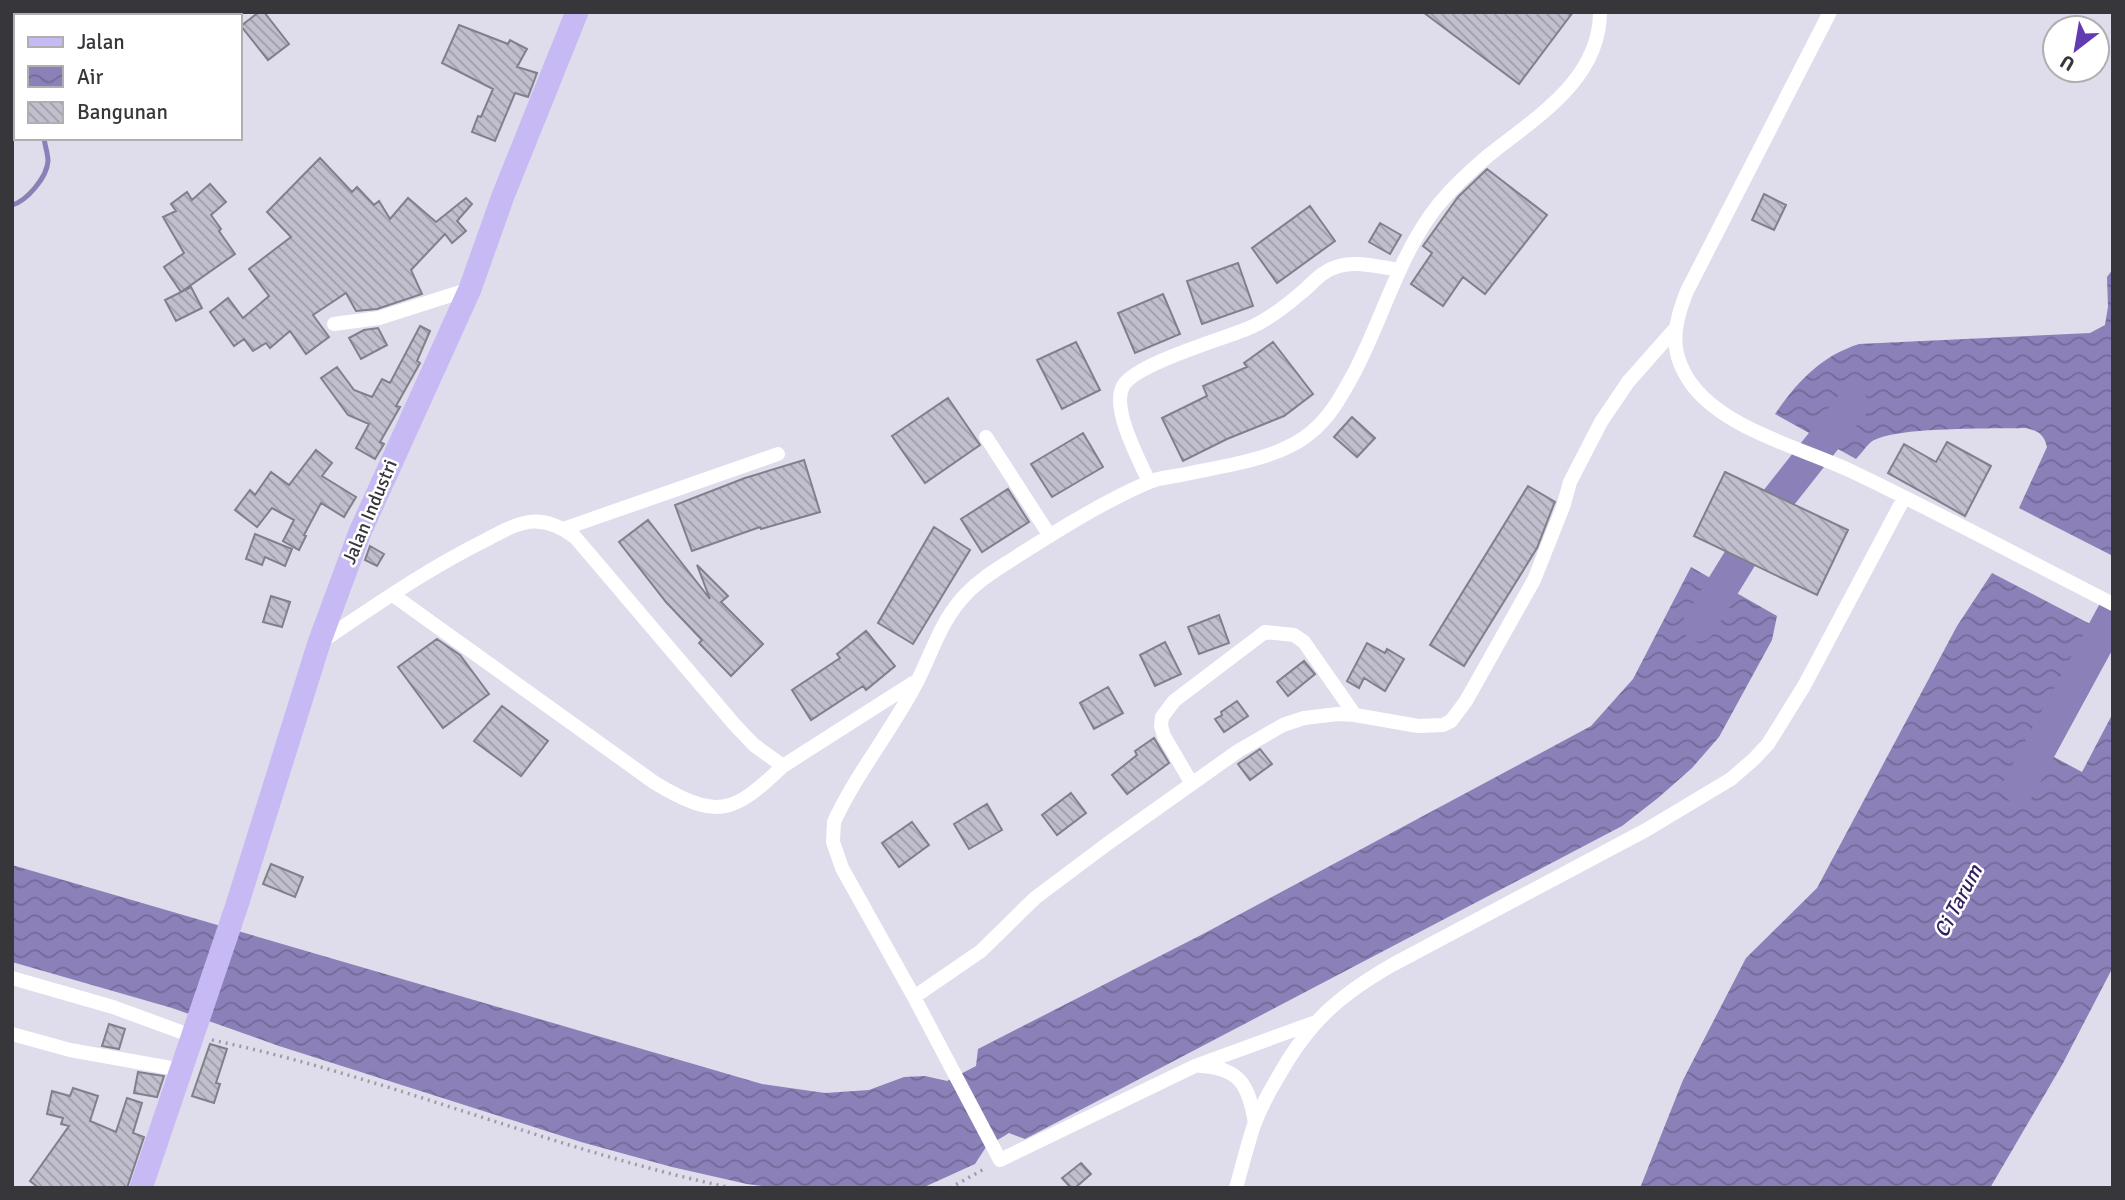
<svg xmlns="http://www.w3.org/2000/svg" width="2125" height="1200" font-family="Signika,sans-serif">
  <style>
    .water { fill: url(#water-waves) }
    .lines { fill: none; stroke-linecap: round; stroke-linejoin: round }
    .stream { stroke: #8c80b9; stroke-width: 5 }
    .river { stroke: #8c80b9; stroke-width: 33 }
    .building { fill: url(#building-back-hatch); stroke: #817f8b; stroke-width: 2 }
    .path { stroke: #9e9ba6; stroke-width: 3.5; stroke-dasharray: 2 5; stroke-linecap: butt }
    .street { stroke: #fff; stroke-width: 14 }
    .primary { stroke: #c7b9f4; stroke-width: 23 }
    .labels { text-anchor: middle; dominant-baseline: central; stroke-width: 5; stroke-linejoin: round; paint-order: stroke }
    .street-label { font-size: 19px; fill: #37363b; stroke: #fff }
    .water-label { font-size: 21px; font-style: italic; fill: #331c60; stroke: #fff }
  </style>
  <defs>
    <pattern id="water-waves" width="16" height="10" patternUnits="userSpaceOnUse" patternTransform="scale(1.75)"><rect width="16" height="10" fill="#8c80b9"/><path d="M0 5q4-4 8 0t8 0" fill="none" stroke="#736a98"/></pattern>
    <pattern id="building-back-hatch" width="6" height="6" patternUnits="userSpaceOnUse" patternTransform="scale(1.75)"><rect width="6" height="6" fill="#c1bfcd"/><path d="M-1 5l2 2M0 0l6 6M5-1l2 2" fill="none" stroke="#9e9ca8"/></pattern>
  </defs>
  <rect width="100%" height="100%" fill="#dfdceb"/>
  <path class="water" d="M2113 269V556L2019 508 2047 447C2044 434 2038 431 2026 428 1994 429 1894 426 1871 442 1866 446 1861 454 1856 459L1775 414C1797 382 1821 356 1859 344L2090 333 2105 325 2108 307 2107 277Z
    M1691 567 1777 616 1772 640 1719 737 1692 768 1658 798 1622 826 1025 1139 1009 1133 986 1147 975 1164 922 1188H776L747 1184 672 1167 581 1142 279 1046 172 1008 12 962V865L762 1084 825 1093 869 1090 904 1077 925 1076 947 1081 976 1066 978 1049 1203 934 1591 726 1633 679Z
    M1992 573 2094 626 2028 743 2082 772 2113 713V967L2062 1065 1990 1188H1640L1683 1080 1746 958 1817 888 1957 626Z"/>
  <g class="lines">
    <path class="stream" d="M12 104 16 107
      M12 205C27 201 47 177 48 161 48 154 45 146 44 138"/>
    <path class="river" d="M1699 625 1773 505 1852 405
      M2019 787 2113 614"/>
  </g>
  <path class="building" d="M259 12H264L289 44 268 60 241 26Z
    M1423 12H1573L1519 84Z
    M459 25 508 44 510 40 527 49 517 67 537 73 528 97 515 93 495 141 472 132 478 116 481 117 493 89 442 63Z
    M320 158 352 192 357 187 374 205 379 201 390 219 408 198 436 222 466 198 472 204 457 221 466 231 452 243 445 234 411 270 422 294 377 309 356 311 346 293 313 315 329 337 306 354 290 331 270 348 266 343 253 351 244 339 234 346 210 312 228 298 243 318 269 296 249 269 291 237 267 212Z
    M1487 169 1547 215 1485 294 1463 277 1443 306 1411 284 1432 253 1423 246 1458 197Z
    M210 184 226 202 211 215 221 229 219 231 235 254 181 292 164 267 184 253 163 217 176 211 171 204 187 192 192 200Z
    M1764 194 1786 205 1774 230 1752 220Z
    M1310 206 1335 241 1277 283 1252 248Z
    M1380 223 1401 235 1390 254 1369 242Z
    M1238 263 1253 306 1202 324 1187 281Z
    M191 287 202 308 176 321 165 300Z
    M1163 294 1180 334 1135 353 1118 313Z
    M420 326 430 331 417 361 420 363 396 406 400 407 380 442 384 444 375 459 356 448 369 424 348 415 321 378 337 367 354 390 372 397 382 379 390 383Z
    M378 328 387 345 361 359 349 338 364 330Z
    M1076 342 1100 390 1062 409 1037 360Z
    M1273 342 1313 394 1284 416 1227 439 1183 461 1162 418 1207 396 1203 386 1247 367 1244 363Z
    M948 398 980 445 925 483 892 436Z
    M1352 417 1375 438 1357 457 1334 437Z
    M1083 433 1103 467 1052 497 1031 464Z
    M1947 442 1991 466 1965 516 1888 473 1904 444 1936 462Z
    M316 450 332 463 322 476 356 497 344 517 321 503 304 535 306 536 299 550 283 541 294 520 272 508 257 527 235 510 250 490 255 495 271 472 289 485Z
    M804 460 820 512 761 529 760 527 692 551 675 505 745 478Z
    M1725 472 1848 530 1817 595 1694 536Z
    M1528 486 1555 502 1554 504 1537 548 1464 666 1430 645Z
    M1008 489 1029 522 982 552 961 519Z
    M648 520 710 599 697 565 728 596 721 602 763 644 731 676 699 643 702 640 666 602 619 542Z
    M934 527 970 550 913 644 878 623Z
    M255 534 292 549 285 566 265 557 262 565 246 559Z
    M370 546 384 554 377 566 365 560Z
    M271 596 290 602 282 627 263 622Z
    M1219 615 1229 643 1199 654 1188 627Z
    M866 631 895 666 866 690 863 686 811 720 792 690 840 658 837 654Z
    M437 639 460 655 489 694 443 728 398 667Z
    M1165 642 1181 674 1155 686 1140 655Z
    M1367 643 1385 653 1387 649 1404 659 1385 691 1364 678 1359 688 1347 681Z
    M1304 661 1315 674 1288 696 1277 682Z
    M1108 687 1123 713 1094 729 1080 703Z
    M1237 701 1248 716 1224 732 1215 719 1222 715 1221 712Z
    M502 706 548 741 521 776 474 741Z
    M1154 738 1169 763 1127 794 1112 775 1137 755 1135 751Z
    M1260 749 1272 764 1250 780 1238 764Z
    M1071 793 1086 813 1057 835 1042 815Z
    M987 804 1002 830 969 849 954 824Z
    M912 822 929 845 899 867 882 843Z
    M271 864 303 877 295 897 263 884Z
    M109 1024 125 1029 119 1049 102 1046Z
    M210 1044 227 1049 216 1083 220 1084 214 1103 192 1096Z
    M138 1072 164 1076 157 1097 134 1093Z
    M73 1088 98 1096 90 1121 116 1132 127 1098 142 1103 133 1133 144 1137 127 1188H39L30 1181 69 1126 61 1124 63 1118 47 1114 52 1091 70 1096Z
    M1081 1163 1091 1174 1075 1188H1071L1062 1178Z"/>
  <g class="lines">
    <path class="path" d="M212 1040C389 1077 555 1151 732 1188
      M950 1188 986 1168"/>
    <path class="street" d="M1830 12 1687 291C1673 326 1668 353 1693 386 1727 430 1802 448 1851 471 1939 513 2026 560 2113 604
      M334 324 379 318 470 289
      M986 437 1050 536
      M1149 482C1139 459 1111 409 1123 386 1135 364 1223 339 1249 328 1268 320 1286 306 1302 292 1313 283 1322 271 1336 267 1355 260 1380 267 1400 270
      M563 529 778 454
      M393 595 655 783C717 820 733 814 783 766
      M319 643C372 608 424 571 480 543 494 536 509 526 524 523 543 518 560 526 575 537L734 724 754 745 783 766 913 683
      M1192 784 1164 736 1161 726 1162 717 1174 701 1265 632 1294 635 1304 642 1355 715
      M12 978 113 1007 192 1036
      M914 997 981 951 1035 898 1107 844 1238 751 1283 725 1304 718 1338 714 1355 715 1418 726 1443 725 1451 721 1466 701 1534 580 1563 507 1570 482 1601 422 1628 382 1674 330
      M1313 1023 1195 1066 1000 1160 914 997 842 868 833 842 834 822C857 772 893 729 918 680 933 650 942 618 967 593 982 577 1001 567 1019 555 1060 529 1103 502 1147 483 1157 478 1170 477 1181 475 1221 466 1277 460 1309 434 1330 418 1342 395 1354 373 1383 318 1399 254 1438 205 1453 187 1471 170 1489 155 1535 118 1600 80 1600 12
      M12 1034 70 1050 182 1070
      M1201 1066C1241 1068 1249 1087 1255 1123
      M1236 1188C1242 1167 1247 1146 1254 1125 1260 1109 1269 1092 1278 1077 1308 1023 1338 996 1392 965L1646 830 1731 779 1754 759 1768 744 1804 686 1904 498"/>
    <path class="primary" d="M141 1188 237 905 319 643 360 532 470 289 503 196 577 12"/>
  </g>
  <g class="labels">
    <g class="street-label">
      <text transform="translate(370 512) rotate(-67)">Jalan Industri</text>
    </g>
    <g class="water-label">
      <text transform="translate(1958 901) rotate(-62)">Ci Tarum</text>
    </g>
  </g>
  <rect width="2125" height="1200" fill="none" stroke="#37363b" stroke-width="28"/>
  <rect x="14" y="14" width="228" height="126" fill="#ffffff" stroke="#afafb1" stroke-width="2"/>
  <rect x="28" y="37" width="35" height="10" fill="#c7b9f4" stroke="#afafb1" stroke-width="2"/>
  <text x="77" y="49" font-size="21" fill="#37363b">Jalan</text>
  <rect x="28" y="66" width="35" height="21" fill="url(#water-waves)" stroke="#afafb1" stroke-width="2"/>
  <text x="77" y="84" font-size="21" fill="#37363b">Air</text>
  <rect x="28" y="102" width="35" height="21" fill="url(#building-back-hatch)" stroke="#afafb1" stroke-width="2"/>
  <text x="77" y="119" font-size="21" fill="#37363b">Bangunan</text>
  <g transform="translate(2076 49) rotate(211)"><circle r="33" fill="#ffffff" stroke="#afafb1" stroke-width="2"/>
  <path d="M0-5L12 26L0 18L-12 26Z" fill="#623ab2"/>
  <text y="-10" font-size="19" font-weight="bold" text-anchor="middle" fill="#37363b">U</text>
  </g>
</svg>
